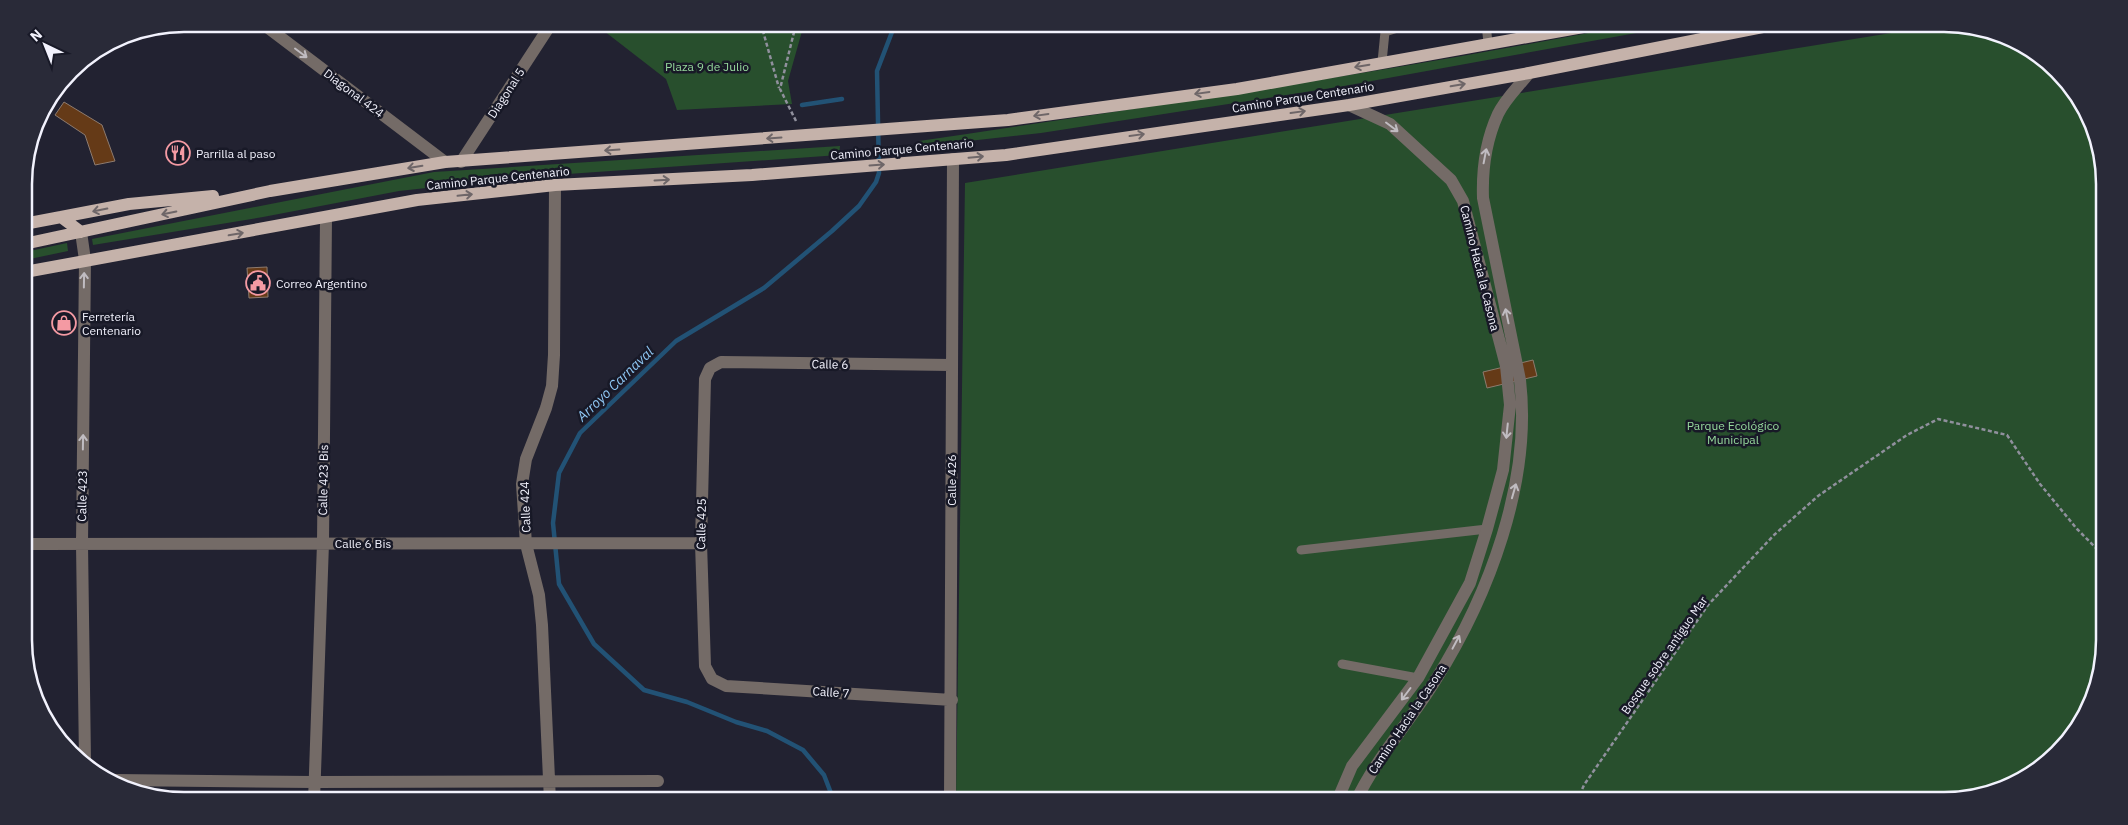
<svg xmlns="http://www.w3.org/2000/svg" width="2128" height="825" font-family="'IBM Plex Sans',sans-serif">
  <style>
    .green { fill: #284f2d }
    .lines { fill: none; stroke-linecap: round; stroke-linejoin: round }
    .stream { stroke: #225275; stroke-width: 4.5 }
    .building { fill: #653a17; stroke: #8d7b6f }
    .path { stroke: #90909d; stroke-width: 2.5; stroke-dasharray: 4 2.5; stroke-linecap: butt }
    .lane { stroke: #746b67; stroke-width: 9 }
    .street { stroke: #746b67; stroke-width: 12 }
    .primary { stroke: #c5b2aa; stroke-width: 12 }
    .oneway { stroke: #c0bcc1 }
    .oneway2 { stroke: #6e6668 }
    .labels { text-anchor: middle; dominant-baseline: central; stroke-width: 5; stroke-linejoin: round; paint-order: stroke }
    .park-label { font-size: 12px; fill: #96d89c; stroke: #181927 }
    .street-label { font-size: 12px; fill: #f2f2fd; stroke: #181927 }
    .poi-label { font-size: 12px; fill: #f2f2fd; stroke: #181927; text-anchor: start }
    .water-label { font-size: 14px; font-style: italic; fill: #8fc7f4; stroke: #181927 }
    .rim { fill: none; stroke: #f2f2fd; stroke-width: 2.5 }
  </style>
  <rect width="100%" height="100%" fill="#222231"/>
  <path class="green" d="M595 24H804L788 81 792 104 677 110 666 79Z
    M1634 24H1686L1344 86 1041 133 915 147 919 141C1158 105 1397 71 1634 24Z
    M1947 24 1995 32 2033 51 2071 86 2103 163 2104 640 2096 692 2071 738 2041 768 1995 793 1954 801H956L965 183Z
    M840 146 839 155 525 177 399 191 263 217 93 245 92 239 434 172Z
    M67 243 68 251 25 260V252Z"/>
  <g class="lines">
    <path class="stream" d="M802 105 842 99
      M834 801 824 775 803 750 767 731 736 722 687 702 644 690 594 644 559 584 553 523 559 473 580 433 676 341 764 288 832 231 859 206 876 182 879 173 877 71 892 32 899 24"/>
  </g>
  <path class="building" d="M64 102 102 125 115 161 95 165 85 135 55 115Z
    M267 267 268 297 249 298 247 268Z
    M1533 360 1537 376 1487 388 1483 372Z"/>
  <g class="lines">
    <path class="path" d="M761 24 779 88
      M796 121 780 89 796 24
      M1577 801 1584 785 1708 605 1774 535 1818 496 1907 435 1938 419 2007 435 2040 484 2077 529 2104 556"/>
    <path class="lane" d="M1486 24 1488 43
      M1382 62 1385 32 1410 24
      M1301 550 1487 529
      M1342 664 1418 678"/>
    <path class="street" d="M263 24 445 162
      M461 162 551 24
      M81 232 85 260 82 544 85 761
      M951 365 721 362 710 368 705 379 701 543 705 666 712 679 726 686 952 700
      M26 544 701 543
      M114 780 314 782 658 781
      M314 801 323 543 326 218
      M550 801 542 625 539 595 526 544 522 484 526 459 546 408 552 386 554 355 555 185
      M950 801 953 159
      M1337 801 1352 766 1418 678 1470 583 1487 529 1503 470 1510 405 1506 366 1463 201 1451 180 1390 124 1349 105
      M1356 801C1376 758 1410 722 1435 681 1489 595 1532 482 1520 380L1483 198C1482 169 1486 140 1498 114 1505 99 1519 86 1529 73"/>
    <path class="primary" d="M61 217 129 204 213 196
      M24 224 61 217 81 232
      M24 244 270 191 445 162 1008 120 1237 89 1600 24
      M25 272 417 200 555 185 752 175 1006 155 1349 105 1529 73 1778 24"/>
  </g>
  <defs><path id="oneway-shaft" d="M-6 0H5M1.5-3L5.5 0L1.5 3" fill="none" stroke-width="1.6" stroke-linecap="round" stroke-linejoin="round" transform="scale(1.25)"/></defs>
  <g class="oneway">
    <use href="#oneway-shaft" transform="translate(301 53) rotate(37)"/>
    <use href="#oneway-shaft" transform="translate(1392 127) rotate(37)"/>
    <use href="#oneway-shaft" transform="translate(1485 156) rotate(-79)"/>
    <use href="#oneway-shaft" transform="translate(84 280) rotate(-89)"/>
    <use href="#oneway-shaft" transform="translate(1507 316) rotate(-102)"/>
    <use href="#oneway-shaft" transform="translate(1507 431) rotate(96)"/>
    <use href="#oneway-shaft" transform="translate(83 442) rotate(-89)"/>
    <use href="#oneway-shaft" transform="translate(1514 491) rotate(-74)"/>
    <use href="#oneway-shaft" transform="translate(1456 642) rotate(-62)"/>
    <use href="#oneway-shaft" transform="translate(1406 694) rotate(127)"/>
  </g>
  <g class="oneway2">
    <use href="#oneway-shaft" transform="translate(1362 66) rotate(170)"/>
    <use href="#oneway-shaft" transform="translate(1458 85) rotate(-10)"/>
    <use href="#oneway-shaft" transform="translate(1202 93) rotate(172)"/>
    <use href="#oneway-shaft" transform="translate(1298 112) rotate(-8)"/>
    <use href="#oneway-shaft" transform="translate(1041 115) rotate(172)"/>
    <use href="#oneway-shaft" transform="translate(1137 135) rotate(-8)"/>
    <use href="#oneway-shaft" transform="translate(774 138) rotate(176)"/>
    <use href="#oneway-shaft" transform="translate(612 150) rotate(176)"/>
    <use href="#oneway-shaft" transform="translate(976 157) rotate(-5)"/>
    <use href="#oneway-shaft" transform="translate(877 165) rotate(-4)"/>
    <use href="#oneway-shaft" transform="translate(415 167) rotate(171)"/>
    <use href="#oneway-shaft" transform="translate(662 180) rotate(-3)"/>
    <use href="#oneway-shaft" transform="translate(465 195) rotate(-6)"/>
    <use href="#oneway-shaft" transform="translate(100 210) rotate(169)"/>
    <use href="#oneway-shaft" transform="translate(169 213) rotate(168)"/>
    <use href="#oneway-shaft" transform="translate(236 234) rotate(-10)"/>
  </g>
  <defs>
    <g id="restaurant-ring" transform="scale(1.25)"><circle r="9.5" fill="#181927" stroke="#f49aa3" stroke-width="1.5"/><path d="M-5-6h1v4h1v-4h1v4h1v-4h1v5L-1.5 .5V6h-2V.5L-5-1ZM5-6V6H3V1.5H1.5Q1.5-4 5-6Z" fill="#f49aa3"/></g>
    <g id="civic-ring" transform="scale(1.25)"><circle r="9.5" fill="#181927" stroke="#f49aa3" stroke-width="1.5"/><path d="M-.6-6.5H3V-4.5H.6V-3L4-1V1h2V6H-6V1h2V-1L-.6-3ZM-1.2 2.5V6h2.4V2.5Z" fill="#f49aa3"/></g>
    <g id="shop-ring" transform="scale(1.25)"><circle r="9.5" fill="#181927" stroke="#f49aa3" stroke-width="1.5"/><path d="M-5-2.5h2.3a2.7 3.5 0 0 1 5.4 0H5L5.5 6h-11ZM-1.5-2.5h3a1.5 2.3 0 0 0-3 0Z" fill="#f49aa3"/></g>
  </defs>
  <g fill-rule="evenodd">
    <use href="#restaurant-ring" x="178" y="153"/>
    <use href="#civic-ring" x="258" y="283"/>
    <use href="#shop-ring" x="64" y="323"/>
  </g>
  <g class="labels">
    <g class="park-label">
      <text x="707" y="66">Plaza 9 de Julio</text>
      <text x="1733" y="425">Parque Ecológico<tspan x="1733" dy="14">Municipal</tspan></text>
    </g>
    <g class="street-label">
      <text transform="translate(354 93) rotate(37)">Diagonal 424</text>
      <text transform="translate(506 93) rotate(-57)">Diagonal 5</text>
      <text transform="translate(1303 97) rotate(-9)">Camino Parque Centenario</text>
      <text transform="translate(902 149) rotate(-5)">Camino Parque Centenario</text>
      <text transform="translate(498 178) rotate(-6)">Camino Parque Centenario</text>
      <text transform="translate(1480 268) rotate(76)">Camino Hacia la Casona</text>
      <text transform="translate(830 364) rotate(1)">Calle 6</text>
      <text transform="translate(323 480) rotate(-89)">Calle 423 Bis</text>
      <text transform="translate(951 480) rotate(-90)">Calle 426</text>
      <text transform="translate(82 496) rotate(-89)">Calle 423</text>
      <text transform="translate(525 507) rotate(-92)">Calle 424</text>
      <text transform="translate(701 524) rotate(-89)">Calle 425</text>
      <text x="363" y="543">Calle 6 Bis</text>
      <text transform="translate(1664 655) rotate(-55)">Bosque sobre antiguo Mar</text>
      <text transform="translate(831 692) rotate(4)">Calle 7</text>
      <text transform="translate(1407 719) rotate(-56)">Camino Hacia la Casona</text>
    </g>
    <g class="poi-label">
      <text x="196" y="153">Parrilla al paso</text>
      <text x="276" y="283">Correo Argentino</text>
      <text x="82" y="316">Ferretería<tspan x="82" dy="14">Centenario</tspan></text>
    </g>
    <g class="water-label">
      <text transform="translate(615 384) rotate(-44)">Arroyo Carnaval</text>
    </g>
  </g>
  <path d="M0 0H2128V825H0ZM184 32H1944A152 152 0 0 1 2096 184V640A152 152 0 0 1 1944 792H184A152 152 0 0 1 32 640V184A152 152 0 0 1 184 32Z" fill="#292a38" fill-rule="evenodd"/>
  <path class="rim" d="M184 32H1944A152 152 0 0 1 2096 184V640A152 152 0 0 1 1944 792H184A152 152 0 0 1 32 640V184A152 152 0 0 1 184 32Z"/>
  <g transform="translate(45 45) rotate(317)" stroke="#181927" stroke-width="4" paint-order="stroke">
  <path d="M0-4L9 19L0 12L-9 19Z" fill="#f2f2fd"/>
  <text y="-8" font-size="14" font-weight="bold" text-anchor="middle" fill="#f2f2fd">N</text>
  </g>
</svg>
